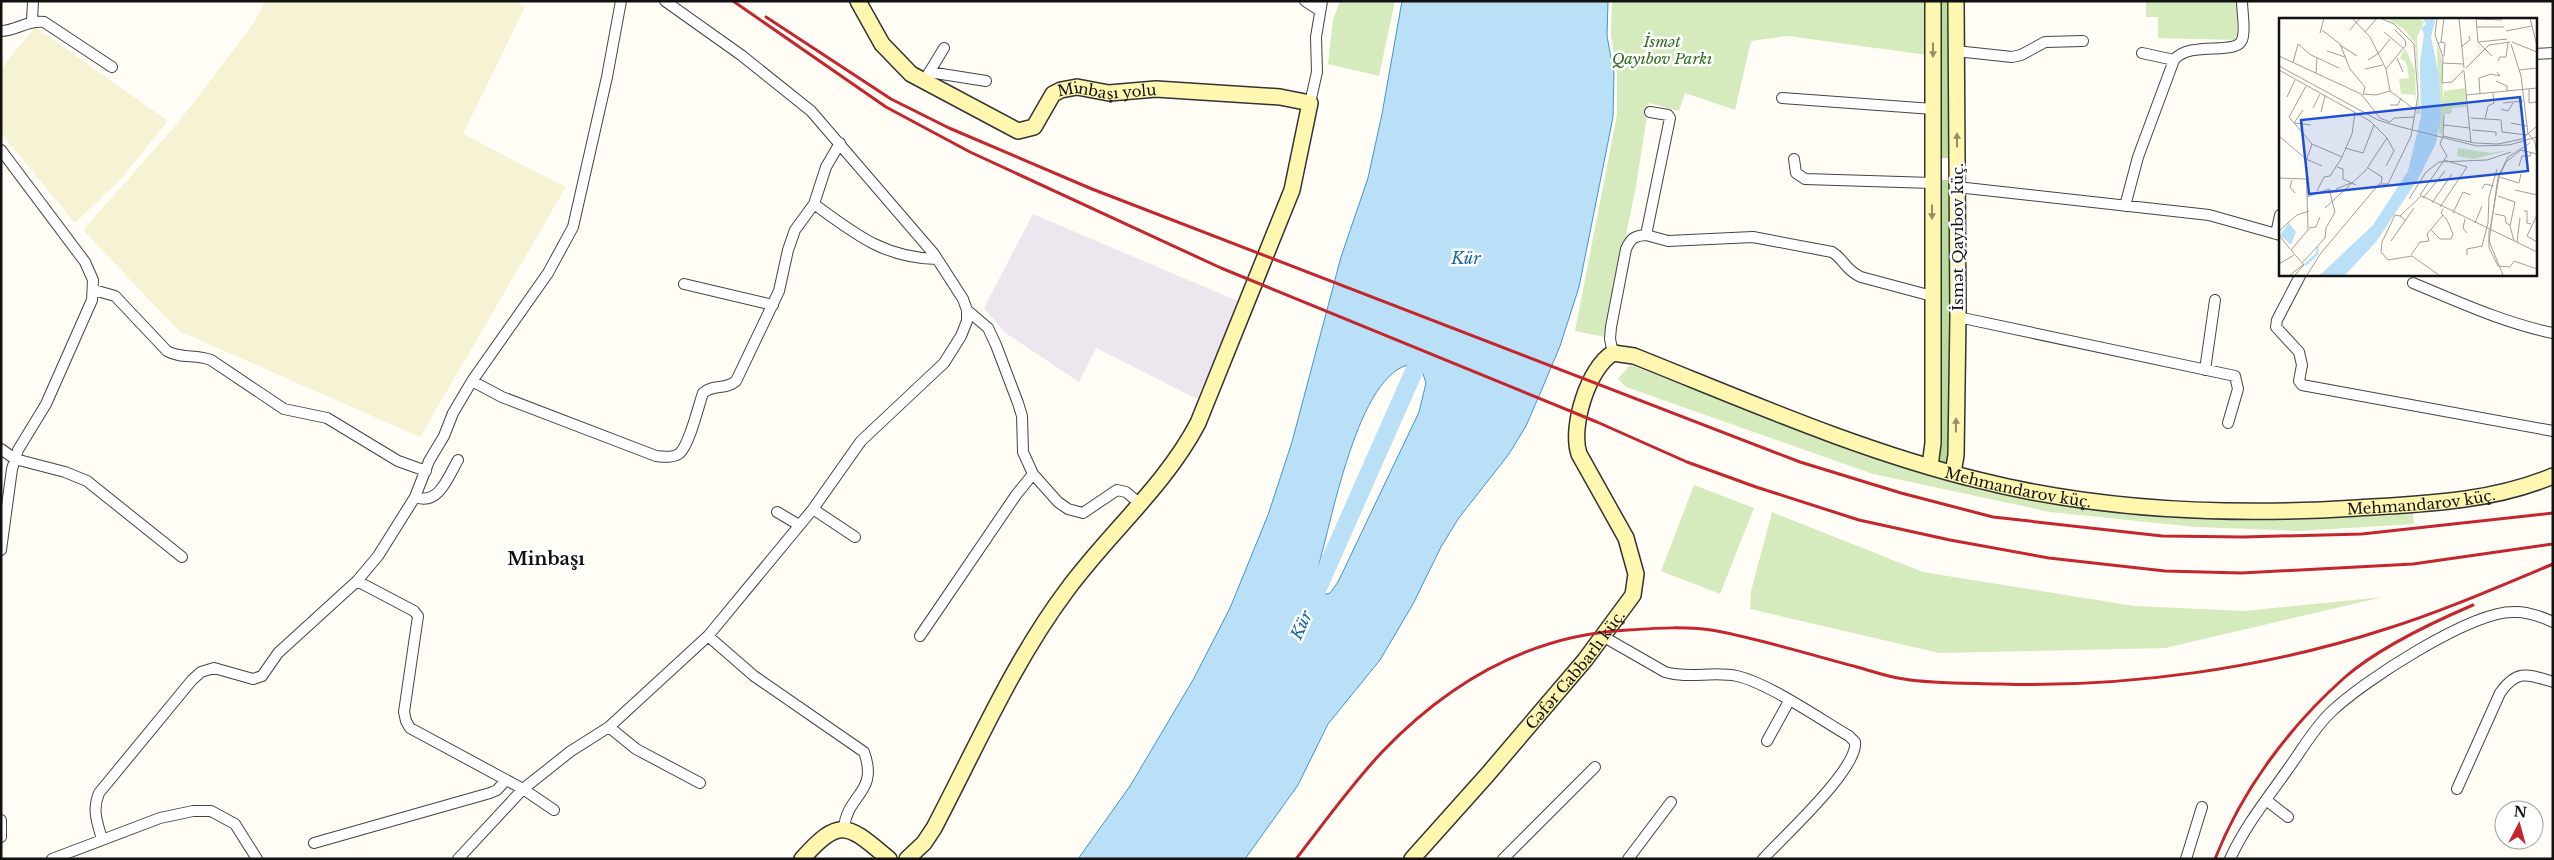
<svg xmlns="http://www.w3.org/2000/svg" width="2554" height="860" font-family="'Libre Baskerville',serif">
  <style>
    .industrial { fill: #eee6ef }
    .farmland { fill: #f6f3d4 }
    .green { fill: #d5ebbd }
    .forest { fill: #b9dc9c }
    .water { fill: #b9e0f7; stroke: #3f96cf; fill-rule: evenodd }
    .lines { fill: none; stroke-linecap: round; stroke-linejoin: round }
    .river { stroke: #b9e0f7; stroke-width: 18 }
    .street-casing { stroke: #444; stroke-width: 12 }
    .secondary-casing { stroke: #333; stroke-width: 18 }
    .street { stroke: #fff; stroke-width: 10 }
    .secondary { stroke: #fff6b0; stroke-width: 15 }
    .rail { stroke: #c4262e; stroke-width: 3 }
    .oneway { fill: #948f68 }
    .labels { text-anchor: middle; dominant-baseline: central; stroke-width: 5; stroke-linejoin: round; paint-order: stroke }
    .park-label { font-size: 15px; font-style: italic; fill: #2f6b1f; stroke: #fff }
    .street-label { font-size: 15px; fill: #111; stroke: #fff }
    .water-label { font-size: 16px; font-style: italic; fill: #1768a6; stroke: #fff }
    .quarter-label { font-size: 18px; font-weight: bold; fill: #111; stroke: #fff }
    .inset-river { fill: none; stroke: #b9e0f7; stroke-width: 2.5 }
    .inset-road { fill: none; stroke: #a09f9a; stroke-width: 1 }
    .view { fill: #1d4ed8; fill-opacity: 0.15; stroke: #1d4ed8; stroke-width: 2.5 }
    .inset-edge { fill: none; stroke: #111; stroke-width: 2.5 }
  </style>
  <rect width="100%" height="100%" fill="#fffdf5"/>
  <path class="industrial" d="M1033 214 1240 302 1197 399 1096 348 1079 382 1004 332 984 308Z"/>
  <path class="farmland" d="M265 1H515L525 7 463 134 566 187 420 437 179 331 83 230 177 124 254 23Z
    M35 27 168 121 120 180 75 223 1 133V69Z"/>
  <path class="green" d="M1340 1H1395L1379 76 1328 64 1333 20Z
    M1612 1H1927V55L1788 36 1751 41 1735 110 1685 93 1679 111 1649 103 1636 186 1605 337 1575 331 1617 115V73L1611 35Z
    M2146 1H2237V40L2158 38V17H2146Z
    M1630 365 1840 445 1982 491 2083 506 2264 518 2413 513 2414 524 2299 531 2196 527 2050 512 1873 474 1626 387 1618 379Z
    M1694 485 1754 508 1720 594 1661 571Z
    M1772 512 1923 572 2134 606 2244 611 2383 597 2165 648 1939 653 1750 609 1751 591Z"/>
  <path class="forest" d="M1939 1H1950V158H1940Z
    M1940 180H1951L1949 463 1938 461Z"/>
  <path class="water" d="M1402 1H1608L1607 36 1614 74 1613 117 1579 287 1560 346 1542 389 1526 426 1509 454 1458 519 1441 547 1413 604 1380 660 1328 724 1298 785 1245 859H1078L1130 786 1193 680 1230 608 1268 515 1292 442 1341 257 1368 178 1382 114ZM1413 364 1421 368 1426 383 1419 412 1338 582 1330 593 1318 596 1314 585 1316 574C1331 528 1357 369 1413 364Z"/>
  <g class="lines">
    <path class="river" d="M1306 615 1426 344"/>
    <g class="street-casing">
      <path id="street" d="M1305 1 1319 10
        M32 21 33 1
        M1 31C17 31 26 20 44 22L112 67
        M1956 51 2012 57 2021 55 2045 42 2083 41
        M2142 53 2174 60
        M2535 54 2553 53
        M929 72 986 81
        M927 76 944 48
        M1782 98 1933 109
        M1310 103 1317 72 1316 37 1322 1
        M1 150 85 262 93 280 92 300 46 404 18 450 12 469 1 550
        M1794 159 1796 173 1805 179 1932 183
        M1957 187 2209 215 2280 235
        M814 204C855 234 884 258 937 259
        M2125 206 2138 157 2174 60C2190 40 2236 56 2242 40 2246 30 2242 13 2242 1
        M2276 234 2280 215
        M1646 235 1668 241 1753 237 1832 252C1844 259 1845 270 1861 277L1932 296
        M2301 274 2277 320 2276 327 2299 352 2302 365 2299 381 2302 385 2553 431
        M2413 283C2459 302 2504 323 2553 333
        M684 284 773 305
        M94 290 115 296 167 351C181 359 196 354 211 360L284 409 327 418 398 461 426 471
        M967 310 988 328 996 345 1018 403 1022 416 1023 452 1033 474 1058 502 1068 509 1083 513 1117 490 1126 492 1139 503
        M1958 317 2235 376 2238 389 2228 423
        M1613 353 1610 339 1611 327 1626 249C1631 238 1634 236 1646 235L1670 118 1668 115 1650 112
        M2205 370 2215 300
        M472 381 502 397 656 456C664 457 674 458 680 453 690 443 698 407 703 393 713 384 726 390 736 381L779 291 788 250 795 230 814 204 826 167 840 143
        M1 449 15 459 65 472 87 481 182 557
        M415 497C439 506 448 477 458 460
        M813 509 855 537
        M777 512 799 525
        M357 581 414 611 418 616 404 712 406 721 410 728 523 789 554 810
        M708 636 754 676 864 752C879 793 847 794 844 828
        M920 636 1016 495 1033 474
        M1604 637 1665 672C1688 679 1713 671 1737 676 1768 683 1820 719 1849 736L1855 742C1859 768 1782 838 1763 859
        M609 727 636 749 700 783
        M1767 741 1789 701
        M2457 789 2500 693C2517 669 2527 674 2553 682
        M2266 800 2288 817
        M1 820V837
        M102 839C97 822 92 810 99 793L192 680 201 672 214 668 253 679 262 676 278 653 357 581 378 556 415 497 429 461 444 436 453 413 472 381 548 273 573 227 607 77 621 1
        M314 843 490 793 497 790 506 780
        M52 859 160 818 193 811H211L235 824 257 859
        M458 859 523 789 571 751 609 727 708 636 813 509 861 441 944 363 961 336 967 321V310L963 299 934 254 811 111 741 55 665 1
        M1503 859 1595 767
        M1628 859 1671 802
        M2186 859 2202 807
        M2230 859C2245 826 2267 799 2288 769 2302 750 2314 728 2331 712 2363 681 2470 612 2513 612 2527 611 2540 616 2553 622"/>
    </g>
    <g class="secondary-casing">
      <g id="secondary">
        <path id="s1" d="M858 1 882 44 911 74 1018 131 1034 127 1053 94 1061 90 1077 87 1109 93 1156 89 1280 97 1310 103 1292 190 1198 423C1165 486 1109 533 1067 590 1013 662 976 748 934 828L924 843 907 859"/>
        <path d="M1930 466 1933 443V1"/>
        <path d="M1953 473 1956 455 1958 317 1956 1"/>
        <path d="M802 859C841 815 848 825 889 859"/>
        <path id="s2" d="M1412 859 1488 774 1585 660 1633 595 1636 574 1626 538 1579 454C1570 427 1588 368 1613 353L1634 356C1747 401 1860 451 1978 480 2101 511 2231 516 2357 508 2423 504 2491 502 2553 476"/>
      </g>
    </g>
    <use href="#street" class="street"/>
    <use href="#secondary" class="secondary"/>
    <path class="rail" d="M733 1 886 107 970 152 1221 268 1597 422 1687 462 1756 487 1859 520 1950 540 2049 558 2165 571 2241 573 2413 564 2553 544
      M766 17 891 99 949 128 1092 189 1800 462 1901 493 1993 517 2162 536 2243 537 2362 534 2553 513
      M1296 859C1324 823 1351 785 1382 752 1449 682 1531 635 1628 630 1658 628 1688 626 1717 631 1764 640 1811 655 1857 667 1872 671 1888 677 1904 679 1934 684 1969 683 2000 684 2126 688 2266 668 2386 629 2443 611 2498 587 2553 564
      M2215 859C2242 790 2289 727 2344 678 2378 648 2431 623 2473 605"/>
  </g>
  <defs><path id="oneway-solid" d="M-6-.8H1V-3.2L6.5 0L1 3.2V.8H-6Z" transform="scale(1.25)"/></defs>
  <g class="oneway">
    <use href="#oneway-solid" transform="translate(1933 50) rotate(90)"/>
    <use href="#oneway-solid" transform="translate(1957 140) rotate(-90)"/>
    <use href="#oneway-solid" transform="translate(1932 212) rotate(90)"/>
    <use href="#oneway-solid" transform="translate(1956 425) rotate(-89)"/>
  </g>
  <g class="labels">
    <g class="park-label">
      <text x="1662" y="41">İsmət<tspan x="1662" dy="17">Qayıbov Parkı</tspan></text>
    </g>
    <g class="street-label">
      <text stroke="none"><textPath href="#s1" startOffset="322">Minbaşı yolu</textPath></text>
      <text transform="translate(1957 237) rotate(-90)">İsmət Qayıbov küç.</text>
      <text stroke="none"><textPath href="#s2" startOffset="1039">Mehmandarov küç.</textPath></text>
      <text stroke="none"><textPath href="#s2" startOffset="1444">Mehmandarov küç.</textPath></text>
      <text stroke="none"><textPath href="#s2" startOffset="250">Cəfər Cabbarlı küç.</textPath></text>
    </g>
    <g class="water-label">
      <text x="1466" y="258">Kür</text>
      <text transform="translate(1301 625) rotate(-66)">Kür</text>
    </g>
    <g class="quarter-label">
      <text x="546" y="559">Minbaşı</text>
    </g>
  </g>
  <g transform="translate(2279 18)">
    <rect width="258" height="258" fill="#fffdf5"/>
    <path d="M106 0H139L145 4 138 19 141 96H137L140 75 136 25 125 11ZM158 26 163 41 164 84 165 73 186 70 188 89 173 90 172 96H165L163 117 160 116ZM126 30 136 52 137 83 136 77 122 76 120 61 130 60 127 44 121 40ZM179 130 211 135 232 132 194 141 178 138Z" fill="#d5ebbd"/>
    <path d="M144 0H155L156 4 152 19 160 58 162 98 157 125 139 161 97 224 66 257H41L94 207 129 153 142 99 141 45 145 16 142 10 147 6ZM10 205 17 214 12 227 1 217Z" fill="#b9e0f7"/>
    <path class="inset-river" d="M139 145 148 118M26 247 38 236 39 229"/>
    <path class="inset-road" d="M73 0 91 19 107 51 111 73 135 91M158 0 156 17 164 39 163 65 173 64 185 52M180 0 185 50M197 0 199 24 213 38M251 0 258 28M197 1 223 2M198 9H225M43 12 61 26 71 51 86 69 84 77M71 12 81 0M227 13 253 8M86 14 98 0M105 14 124 30M41 15 45 0M162 24 166 25 165 38M199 24 228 21M233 24 258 34M159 26 162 24 165 0M232 26 242 58 249 116M61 27 78 38M182 29 191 22 190 18M48 33 66 39M0 38 82 76 101 100 111 104 115 100 135 99M118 40 124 54M89 42 100 35 111 21M219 43 221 39H227L229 25M14 45 19 26 32 37 60 50M164 45 184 46M0 48 99 102 118 108 198 128 230 127 258 119M187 50 210 27 231 24M86 51 104 47M107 51 127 27 126 22 116 12M0 52 91 103 108 120 87 152 46 190M240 52 258 50M185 53 192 125M37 56 38 40M217 63 228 68V73M250 71V85L257 84 258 89M85 76 97 77 111 73M201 76 200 60 212 56 221 58 218 54M187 77 258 70M8 79 16 62M224 85 244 83M111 87H119L122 80M34 90 41 76M222 91 229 93 234 85M42 94 46 78M192 100 222 102 223 114 248 117M206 101 209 88 215 85 214 75M15 105 24 92M16 105 32 107M232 105 248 108M165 107 191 110M258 108 243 121 219 126 196 125 164 118 161 126 168 138 141 177 258 234M193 112 217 114V118M250 116 256 124 258 138M0 118 27 141 43 148M164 118 165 97M33 126 63 139M66 130 84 135 95 107M107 148 115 133 108 120M240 148 243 138H251L252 134M58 149 64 151V161L77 167M89 150 103 159 102 165M220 159 240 165 242 156M0 160 27 161M13 162 11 169 16 175M57 171 72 165M203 171 206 166 215 168M236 172 258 177M38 173 45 159 51 158 62 141 73 116 76 94M219 178 236 184 231 208 235 223M144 180 166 153M130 181 147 154 160 144 208 142 232 134M153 185 173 156M161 189 188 149 165 142M245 193H248V205L252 206M174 195 184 174 192 177M216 196 226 198 227 205 231 207M258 197 248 218 258 224M121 198 116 197 103 224 102 234 109 242 133 238 160 257M186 201 184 210 188 215M126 202 121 198 142 178M196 205 203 188M30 210 37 209 41 199M152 212 161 221H172L174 216 168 202 162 195 164 191M210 212V230L219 248 231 249 235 243 258 251M211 212 220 159 227 144 242 132 258 136M0 213 18 197 30 193M0 217 11 231M112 223 135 190M238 224 241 200M132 237 141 224 150 223 148 216 164 197M188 237V231L203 228 209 205 210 179 218 151M24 244 46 220 47 210 56 194 50 171 28 179M0 246 15 237M11 257 25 246M16 257 25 247 12 232 29 212 27 143 33 126 10 99 27 68M28 257 42 235 100 166H109L132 118 139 77 135 26 115 6 101 0M224 257 210 223 219 159 229 139 251 125"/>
    <path class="view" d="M241 79 249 153 30 176 22 102Z"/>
    <rect width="258" height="258" class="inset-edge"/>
  </g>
  <rect width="2554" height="860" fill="none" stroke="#111111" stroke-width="5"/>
  <g transform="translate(2519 825) rotate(6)"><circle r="24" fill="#ffffff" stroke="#a0a0a0"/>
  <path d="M0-4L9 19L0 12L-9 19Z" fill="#c4262e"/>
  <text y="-8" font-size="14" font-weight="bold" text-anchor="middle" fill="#111111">N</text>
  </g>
</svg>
